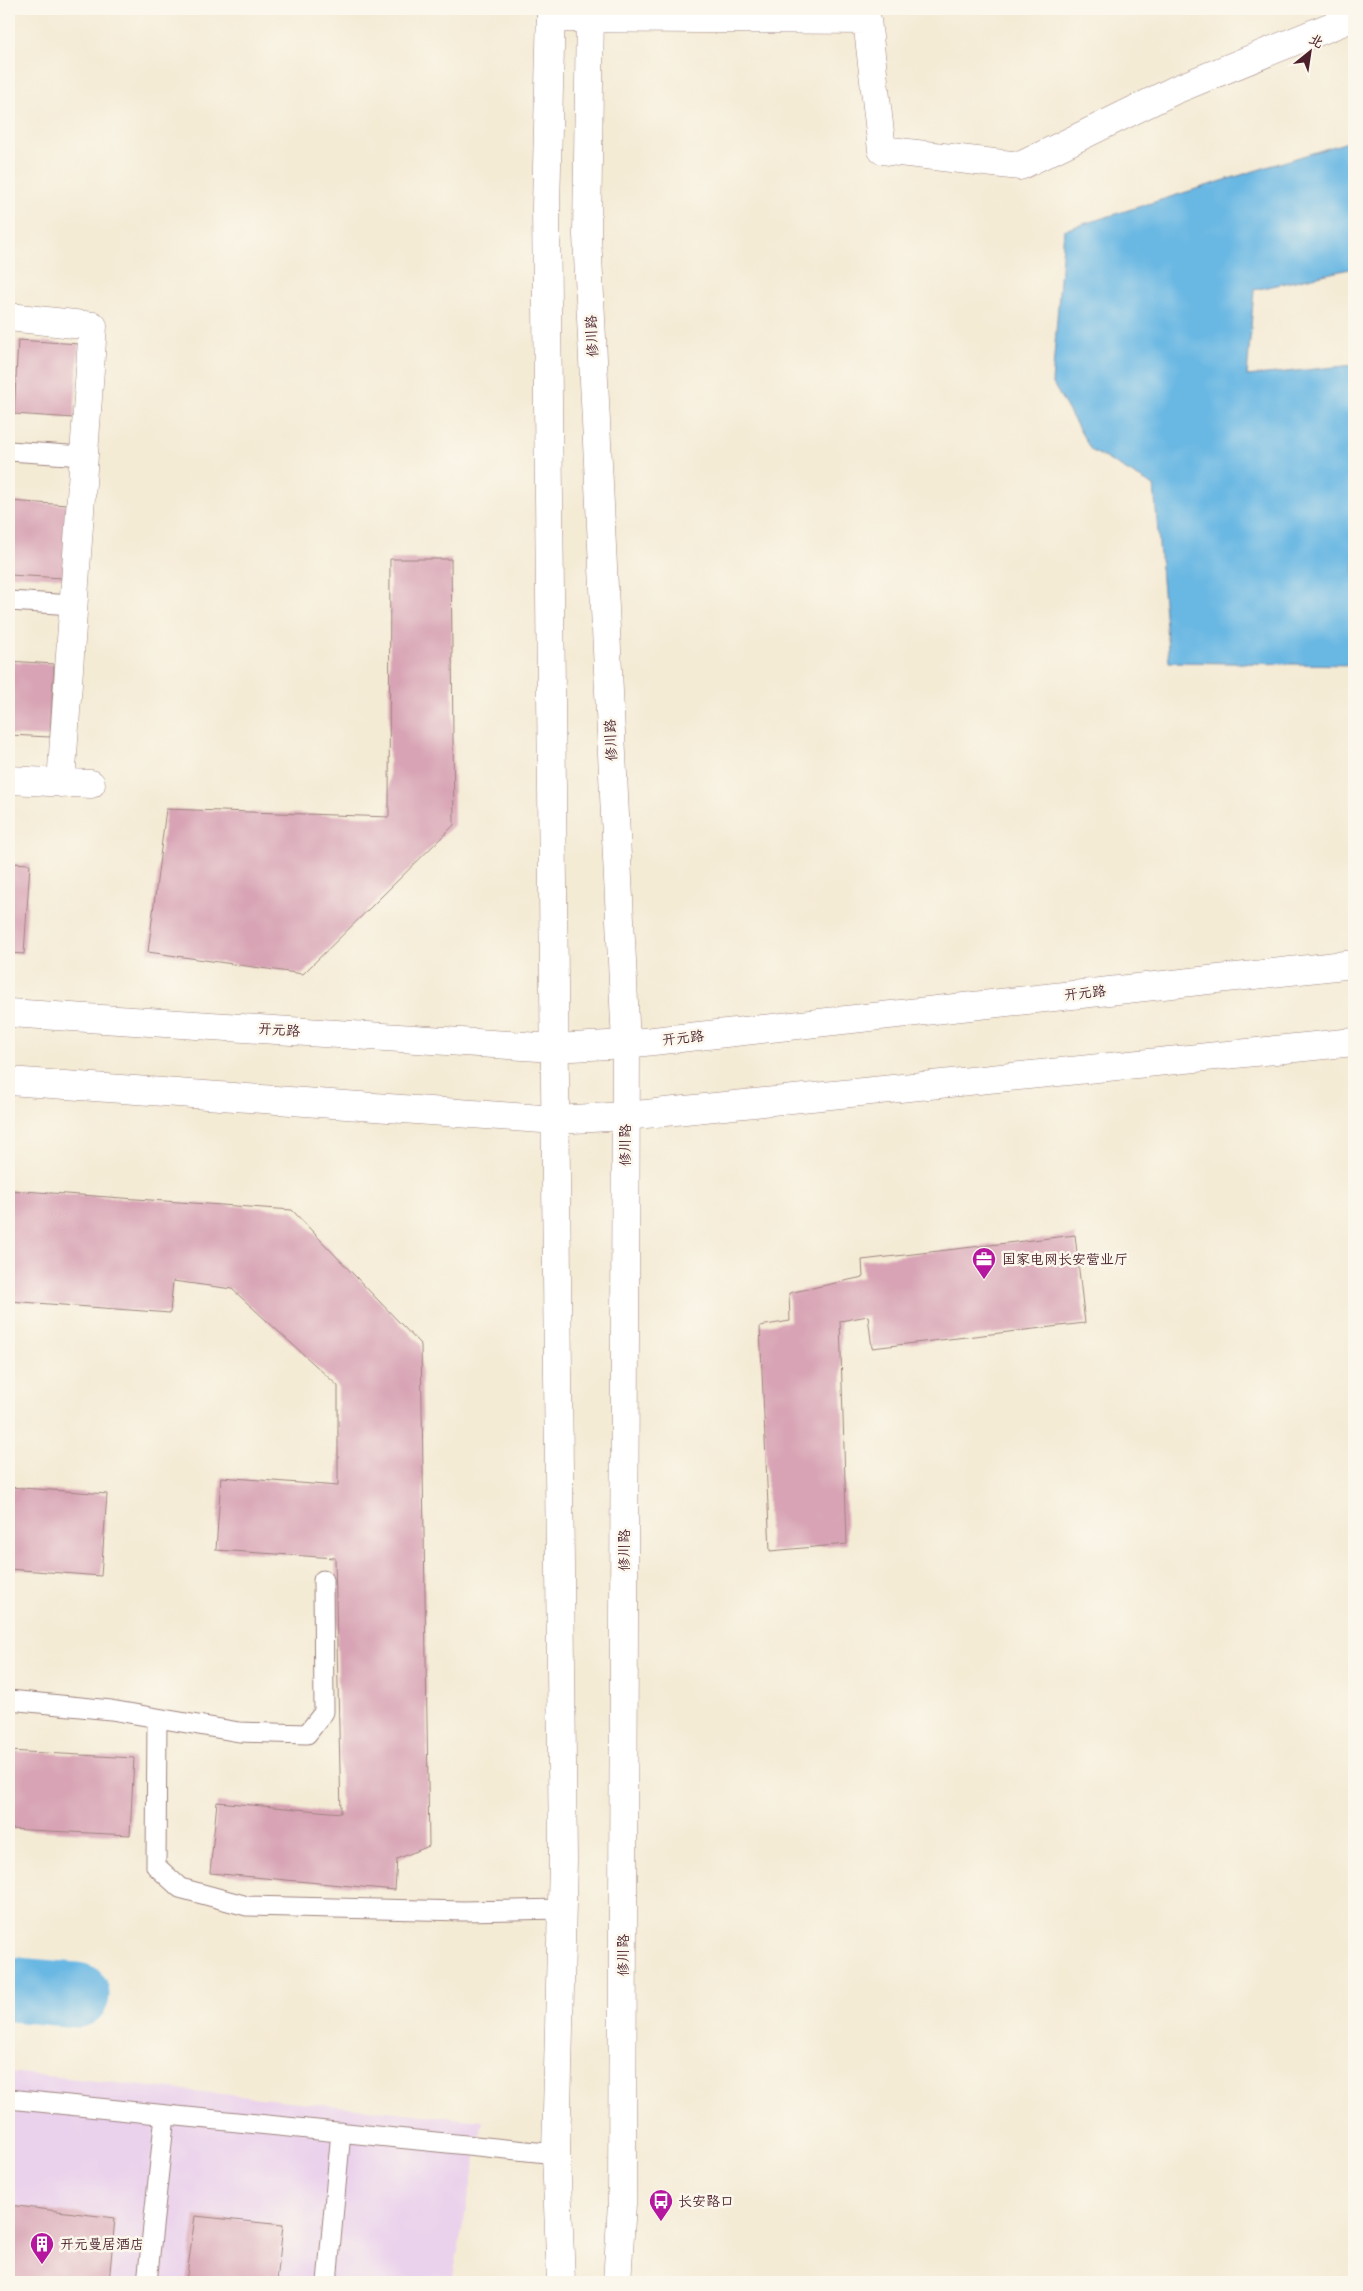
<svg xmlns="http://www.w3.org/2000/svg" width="1363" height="2291" font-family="'Balsamiq Sans','LXGW WenKai TC',sans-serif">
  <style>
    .built { fill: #ead1ec }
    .water { fill: #69b7e3; stroke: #5a6b87 }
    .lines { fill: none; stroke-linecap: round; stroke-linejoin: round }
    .river { stroke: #69b7e3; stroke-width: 65 }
    .building { fill: #d8a4b5 }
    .service-casing { stroke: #9f8580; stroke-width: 21 }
    .minor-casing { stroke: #9f8580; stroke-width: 29 }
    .secondary-casing { stroke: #9f8580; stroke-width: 29 }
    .primary-casing { stroke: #9f8580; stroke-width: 29 }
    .service { stroke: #fff; stroke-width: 19 }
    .minor { stroke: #fff; stroke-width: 28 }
    .secondary { stroke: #fff; stroke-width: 28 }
    .primary { stroke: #fff; stroke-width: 28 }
    .labels { text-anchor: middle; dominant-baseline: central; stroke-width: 5; stroke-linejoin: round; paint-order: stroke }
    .street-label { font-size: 14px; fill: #4a1f2b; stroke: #fbf7ec }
    .poi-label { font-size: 14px; fill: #4a1f2b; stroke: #fbf7ec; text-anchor: start }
  </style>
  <rect width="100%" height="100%" fill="#fbf7ec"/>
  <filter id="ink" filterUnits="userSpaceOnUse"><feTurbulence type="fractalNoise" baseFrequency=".02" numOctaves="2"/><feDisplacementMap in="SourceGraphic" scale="10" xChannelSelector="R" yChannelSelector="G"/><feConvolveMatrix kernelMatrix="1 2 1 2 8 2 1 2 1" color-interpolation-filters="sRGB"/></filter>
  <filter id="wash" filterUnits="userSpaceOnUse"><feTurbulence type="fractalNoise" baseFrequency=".0096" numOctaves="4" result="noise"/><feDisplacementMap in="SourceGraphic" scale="20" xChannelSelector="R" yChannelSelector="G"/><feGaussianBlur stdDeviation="1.12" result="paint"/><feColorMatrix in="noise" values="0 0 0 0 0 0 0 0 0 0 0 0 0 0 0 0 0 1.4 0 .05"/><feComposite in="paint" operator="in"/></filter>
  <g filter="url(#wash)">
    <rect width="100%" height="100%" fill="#f4ebd5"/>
    <path class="built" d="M9 2072 483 2121 452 2282H9Z"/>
    <path class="water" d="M1354 140V268L1254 290 1247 376 1354 365V665L1169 662 1154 486 1091 450 1052 382 1064 230Z"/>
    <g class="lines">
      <path class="river" d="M9 1989 77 1995"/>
    </g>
    <g id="blocks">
      <path class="building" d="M18 340 79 344 74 418 14 414Z
        M9 501 68 505 64 578 9 575Z
        M390 559H451L454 825 303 974 148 952 166 809 389 817Z
        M9 661 54 664 50 737 9 735Z
        M9 863 30 864 24 954 9 953Z
        M9 1190 292 1210 421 1345 429 1846 397 1859 395 1890 210 1873 217 1802 341 1813 335 1558 216 1550 221 1477 338 1486V1386L232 1289 173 1281 170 1313 9 1301Z
        M1075 1235 1085 1323 872 1348 868 1316 840 1321 847 1544 770 1551 760 1326 790 1321 789 1293 863 1277 862 1260Z
        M9 1487 107 1494 101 1576 9 1569Z
        M9 1751 134 1758 130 1835 9 1829Z
        M9 2205 115 2218 109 2282H9Z
        M195 2216 283 2225 277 2282H186Z"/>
    </g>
  </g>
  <g filter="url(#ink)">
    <use href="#blocks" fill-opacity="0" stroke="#9f8580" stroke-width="1"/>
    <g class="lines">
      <g class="service-casing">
        <path id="service" d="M9 451 83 456
          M9 601 73 605
          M9 1700 111 1710 239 1732 307 1734 324 1712 323 1580
          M157 1718 156 1866 180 1888 247 1906 464 1911 561 1909
          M9 2099 556 2154
          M147 2282 165 2115
          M327 2282 341 2132"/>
      </g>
      <g class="minor-casing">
        <path id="minor" d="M551 18 867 20 882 150 1020 166 1175 90 1354 17
          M9 317 93 326 61 783
          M9 780 91 784"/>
      </g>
      <g class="secondary-casing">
        <path id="secondary" d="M9 1013 555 1048 626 1044 1354 964
          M9 1081 556 1120 626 1116 1354 1042"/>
      </g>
      <g class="primary-casing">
        <path id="primary" d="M551 9 546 206 563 1860 556 2154 561 2282
          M590 9 587 235 626 1044 622 2203 617 2282"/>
      </g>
      <use href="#service" class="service"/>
      <use href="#minor" class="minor"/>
      <use href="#secondary" class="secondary"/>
      <use href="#primary" class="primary"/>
    </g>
  </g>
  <defs>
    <g id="office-pin" transform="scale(1.25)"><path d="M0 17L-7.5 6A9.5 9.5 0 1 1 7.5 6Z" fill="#b5179e" stroke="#fbf7ec"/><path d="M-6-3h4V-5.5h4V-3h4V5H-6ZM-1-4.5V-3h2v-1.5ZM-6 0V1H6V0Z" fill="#fff"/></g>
    <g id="bus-pin" transform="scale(1.25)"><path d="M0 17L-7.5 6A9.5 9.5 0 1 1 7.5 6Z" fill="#b5179e" stroke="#fbf7ec"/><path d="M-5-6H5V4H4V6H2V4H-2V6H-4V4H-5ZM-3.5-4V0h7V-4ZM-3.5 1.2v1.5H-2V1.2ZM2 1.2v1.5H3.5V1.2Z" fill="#fff"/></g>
    <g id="building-pin" transform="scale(1.25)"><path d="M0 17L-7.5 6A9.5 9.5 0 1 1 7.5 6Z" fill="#b5179e" stroke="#fbf7ec"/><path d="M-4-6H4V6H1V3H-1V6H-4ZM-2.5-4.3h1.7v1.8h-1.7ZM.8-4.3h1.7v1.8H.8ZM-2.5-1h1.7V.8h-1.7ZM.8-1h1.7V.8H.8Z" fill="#fff"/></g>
  </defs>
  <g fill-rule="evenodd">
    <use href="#office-pin" x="984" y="1259"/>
    <use href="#bus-pin" x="661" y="2201"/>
    <use href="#building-pin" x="42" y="2244"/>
  </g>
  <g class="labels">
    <g class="street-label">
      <text transform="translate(592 336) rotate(-93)">修川路</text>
      <text transform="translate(611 740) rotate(-93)">修川路</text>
      <text transform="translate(1085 993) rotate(-6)">开元路</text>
      <text transform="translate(279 1030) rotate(4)">开元路</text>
      <text transform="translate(683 1038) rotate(-6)">开元路</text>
      <text transform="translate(625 1145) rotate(-90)">修川路</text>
      <text transform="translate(624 1550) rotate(-90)">修川路</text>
      <text transform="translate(623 1955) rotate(-90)">修川路</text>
    </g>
    <g class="poi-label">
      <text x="1002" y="1259">国家电网长安营业厅</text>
      <text x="678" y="2201">长安路口</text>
      <text x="60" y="2244">开元曼居酒店</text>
    </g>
  </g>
  <rect width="1363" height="2291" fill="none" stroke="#fbf7ec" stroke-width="30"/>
  <g transform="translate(1310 52) rotate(30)" stroke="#fbf7ec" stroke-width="4" paint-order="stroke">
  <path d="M0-4L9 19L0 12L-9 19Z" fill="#4a1f2b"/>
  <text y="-8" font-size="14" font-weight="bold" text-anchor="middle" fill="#4a1f2b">北</text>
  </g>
</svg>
